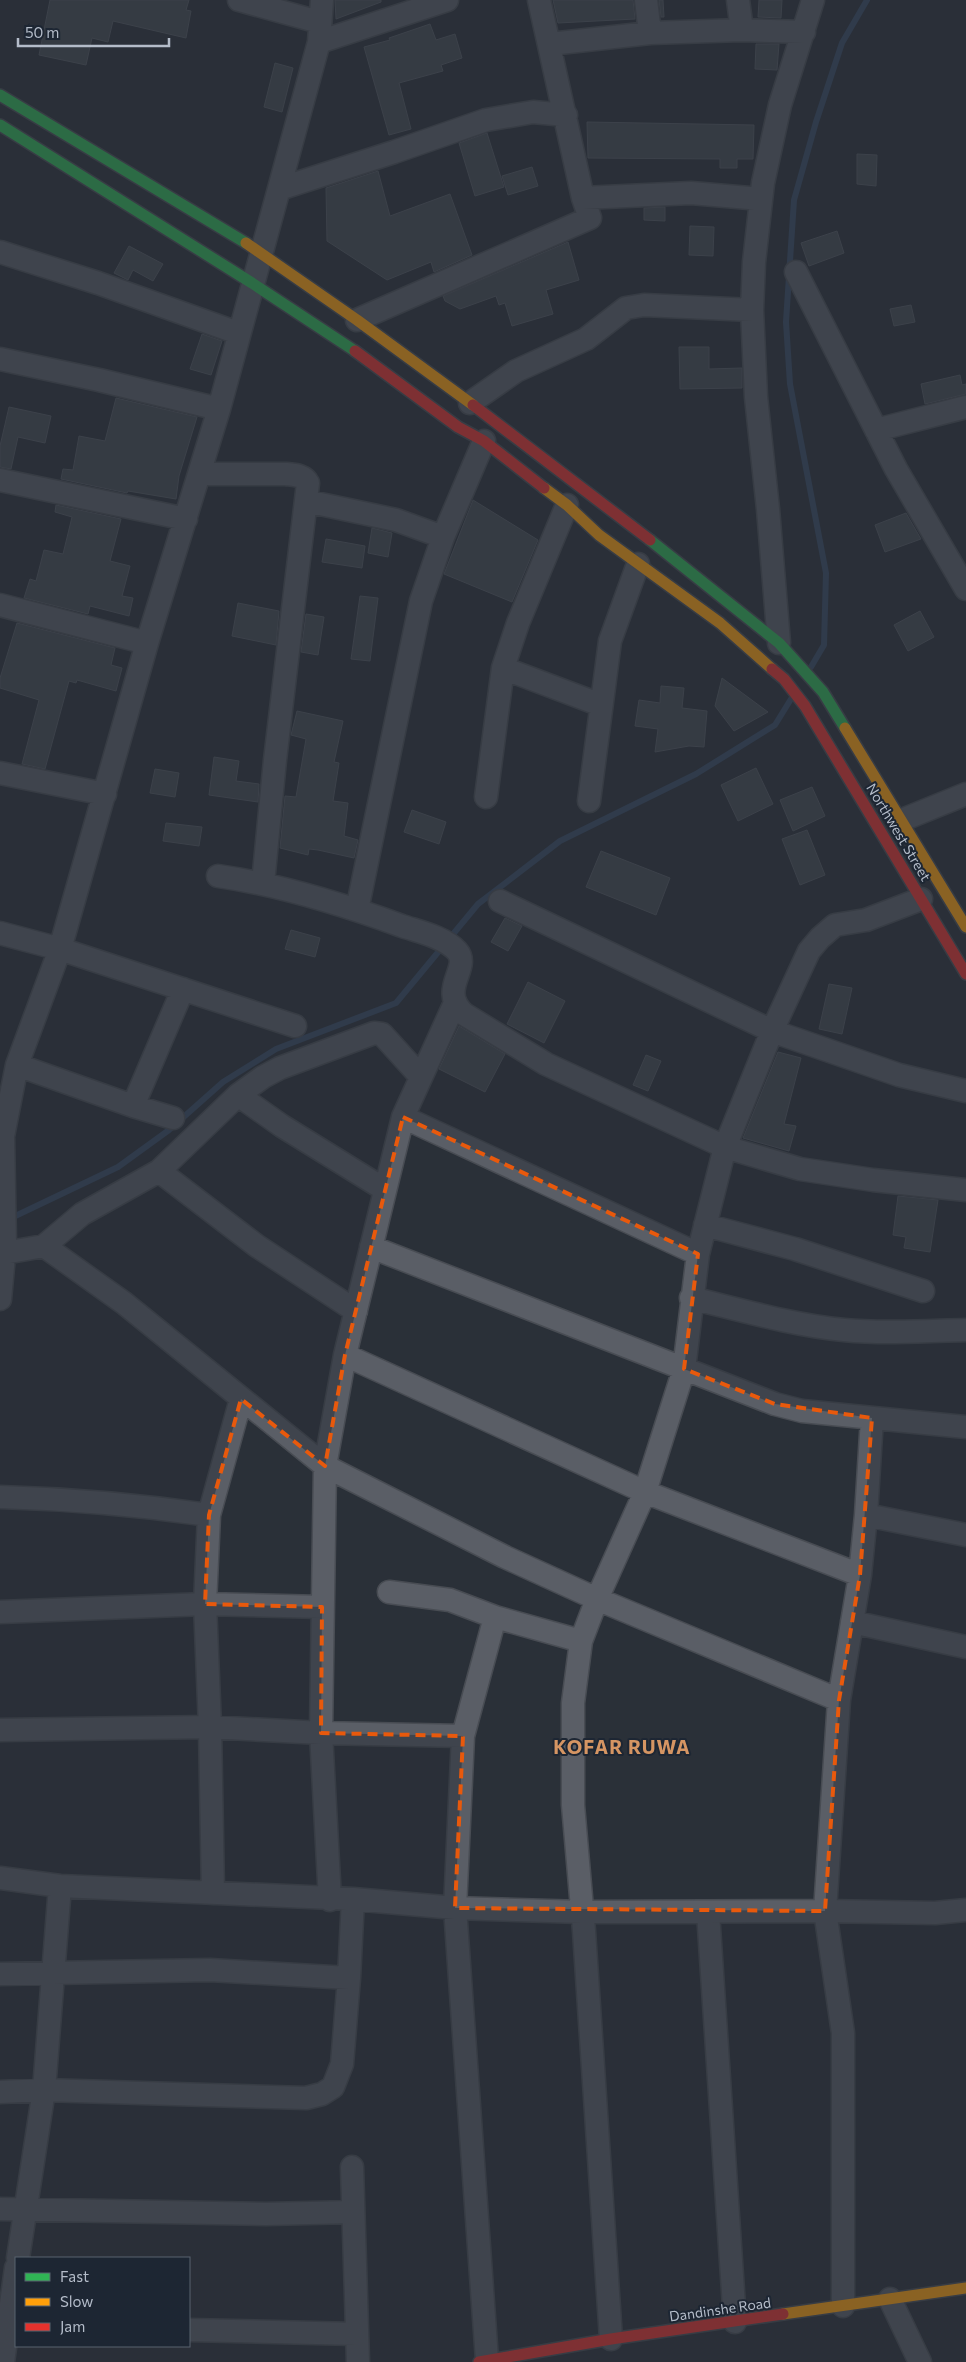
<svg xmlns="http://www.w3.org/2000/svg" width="966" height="2362" font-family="Commissioner,sans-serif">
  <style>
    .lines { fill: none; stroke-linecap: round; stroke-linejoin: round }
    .stream { stroke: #384963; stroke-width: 6 }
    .building { fill: #444950; stroke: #52575f }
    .street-casing { stroke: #484c53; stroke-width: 25 }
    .fast-casing { stroke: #484c53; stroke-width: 14 }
    .slow-casing { stroke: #484c53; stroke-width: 14 }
    .jam-casing { stroke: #484c53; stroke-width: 14 }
    .street { stroke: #5a5e66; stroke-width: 22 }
    .fast { stroke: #30b455; stroke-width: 11 }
    .slow { stroke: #ff9f0a; stroke-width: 11 }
    .jam { stroke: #e5322d; stroke-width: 11 }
    .marked { fill: none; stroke: #e8590c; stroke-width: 4; stroke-dasharray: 10 6; stroke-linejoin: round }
    .labels { text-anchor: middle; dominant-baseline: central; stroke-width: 4; stroke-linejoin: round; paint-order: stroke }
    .street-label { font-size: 14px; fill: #b4bcc9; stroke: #1d2633 }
    .district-label { font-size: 19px; font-weight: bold; letter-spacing: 1px; fill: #d59563; stroke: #1d2633 }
  </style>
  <rect width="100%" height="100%" fill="#2a3038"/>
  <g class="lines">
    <path class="stream" d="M811 667 824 645 826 573 790 384 786 322 794 200 816 122 842 43 867 0
      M9 1219 118 1167 169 1130 223 1082 276 1049 396 1003 478 904 560 841 696 774 775 725 791 699"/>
  </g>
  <path class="building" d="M50 0H189L186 10 191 11 186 38 113 21 108 42 92 38 86 65 39 55Z
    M335 0H381V2L336 19Z
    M553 0H633L635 19 558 23Z
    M659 0H663L664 17H661Z
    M759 0H782L781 18 758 17Z
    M430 24 436 40 455 34 462 58 441 65 443 71 399 83 411 129 389 135 364 47 390 40 389 38Z
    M756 44H779L777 70 755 69Z
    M275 63 293 68 282 112 264 107Z
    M587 122 754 125 753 159H737V168H720V159L588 158Z
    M487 133 504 187 475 196 459 143Z
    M857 154 877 155 876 186 857 184Z
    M532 167 538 186 508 195 502 176Z
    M378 171 390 216 450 194 472 255 434 272 431 262 387 280 327 241 326 188Z
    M665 207V221L644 220V208Z
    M690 226 714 227 713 256 689 255Z
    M837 231 844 253 809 266 801 243Z
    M568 242 579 280 546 290 553 314 512 326 505 303 499 305 496 296 460 309 445 301 443 296Z
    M129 246 163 264 153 281 133 270 128 280 114 273Z
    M911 305 915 322 894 326 890 309Z
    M202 334 222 341 211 375 190 369Z
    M679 347H709V369L742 368V388L680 389Z
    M960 375 962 385 966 384V394L925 404 921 384Z
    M116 398 197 417 179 476 176 499 128 491 127 493 61 479 63 469 73 470 79 436 105 441Z
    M9 407 51 416 45 443 18 437 11 469 0 467V446Z
    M473 500 538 540 512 602 444 574Z
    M56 505 121 519 110 561 130 566 122 596 133 598 129 616 90 606 88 614 24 598 30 579 36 581 44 550 63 554 72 517 55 512Z
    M906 513 921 539 885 552 875 525Z
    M372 528 392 533 388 557 368 553Z
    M326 539 365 546 362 568 322 562Z
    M360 596 378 598 370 661 351 659Z
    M238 603 279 611 276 645 232 636Z
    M920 611 934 637 908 651 894 625Z
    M306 614 324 617 318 655 301 652Z
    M17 623 115 648 111 665 122 668 116 691 77 680 76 683 69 681 45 769 22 764 39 700 0 688V678Z
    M722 678 768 712 734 731 715 706Z
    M661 686 684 688 682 708 707 711 704 747 689 746 655 752 658 729 635 726 639 700 660 703Z
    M297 711 343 721 334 762 339 763 333 801 348 803 344 836 358 840 354 858 318 850 309 849 308 855 280 848 285 796 296 797 306 739 291 735Z
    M214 757 239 761 236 781 259 784 258 802 209 795Z
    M756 768 773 804 738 821 721 785Z
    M155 769 179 773 175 797 150 793Z
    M812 787 825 816 793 831 780 800Z
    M412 810 446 822 439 844 404 832Z
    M166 823 202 827 199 846 163 841Z
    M807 830 825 875 800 885 782 839Z
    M601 851 670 878 656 915 586 887Z
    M505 918 522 926 508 951 491 942Z
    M291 930 320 938 315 957 285 949Z
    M528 982 565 1001 544 1043 507 1024Z
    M829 984 852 988 842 1034 819 1029Z
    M459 1026 505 1054 485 1092 439 1069Z
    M778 1052 801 1058 784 1124 796 1126 789 1151 743 1138Z
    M646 1055 661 1061 648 1091 633 1085Z
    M898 1196 938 1200 930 1252 904 1248 906 1237 893 1235Z"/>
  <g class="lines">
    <g class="street-casing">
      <path id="street" d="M239 0 319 22
        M646 0 650 33
        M738 0 742 30
        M319 42 447 0
        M550 44 650 33 742 30 804 32
        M279 189 394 152 486 120 533 112 566 115
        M583 198 691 193 761 199
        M0 252 98 283 238 333
        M796 272 896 469 966 589
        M357 320 590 218 583 198 539 0
        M0 359 99 380 219 409
        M470 403 516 371 586 339 626 308 644 305 752 310
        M876 430 966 407
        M200 474H286C295 475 304 475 308 483L275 760 263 883
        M0 480 186 519
        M306 501 396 520 443 537
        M0 605 147 643
        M779 643 768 509 756 397 752 310 754 262 763 183 780 105 813 0
        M503 668 601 705
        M0 773 105 794
        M486 797 503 668 518 623 567 505
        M589 801 610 641 638 564
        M902 820 966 794
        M218 876C281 885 342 904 402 926 420 932 444 937 457 951 472 968 437 989 464 1014L546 1064 725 1147 800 1169 873 1180 966 1190
        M500 901 772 1031 899 1075 966 1091
        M357 910 421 601 443 537 484 441
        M0 933 60 949 295 1026
        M17 1065 133 1106 173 1118
        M238 1095 282 1126 384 1189
        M133 1106 183 989
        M403 1117 698 1254
        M159 1171 257 1246 356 1311
        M705 1225 795 1249 923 1291
        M44 1246 82 1214 159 1171 238 1095 263 1077 280 1068 374 1033 382 1034 421 1077
        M371 1247 775 1404 802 1411 966 1427
        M4 1253 44 1246 124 1303 325 1466 505 1557 597 1599 839 1700
        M691 1298C741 1310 792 1325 844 1330 884 1334 926 1331 966 1330
        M0 1299 5 1245 3 1136 17 1065 60 949 147 643 219 409 319 42 322 0
        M345 1355 645 1492 860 1575
        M0 1497C70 1499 139 1505 209 1515
        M866 1515 872 1418
        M389 1592 450 1600 495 1617 463 1736 455 1908 487 2360
        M0 1612 205 1604 322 1607
        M495 1617 581 1641
        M852 1622 966 1647
        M0 1730 210 1727 321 1733 463 1736
        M0 1878 60 1886 353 1899 455 1908 582 1912 825 1911 935 1913 966 1910
        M213 1893 210 1727 205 1604 209 1515 241 1399
        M330 1900 321 1733 325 1466 345 1355 403 1117 454 1005
        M708 1912 735 2322
        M0 1974 210 1970 349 1978
        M0 2092 44 2090 306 2098 322 2094 333 2087 342 2064 349 1978 353 1899
        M352 2167 358 2362
        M0 2209 266 2214 353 2212
        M18 2258 44 2090 60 1886
        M890 2299 920 2362
        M843 2306V2033L825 1911 839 1700 860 1575 866 1515 966 1535
        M189 2330 356 2334
        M611 2339 584 1931 573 1805V1703L581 1641 597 1599 645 1492 684 1369 698 1254 725 1147 772 1031 809 951 820 938 835 925 866 920 921 899
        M3 2362 16 2268"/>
    </g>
    <g class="fast-casing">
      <path id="fast" d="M0 95 246 243
        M0 125 252 283 355 351
        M650 540 779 643 823 692 845 728"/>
    </g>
    <g class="slow-casing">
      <path id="slow" d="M246 243 357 320 473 405
        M544 488 567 505 599 535 720 623 772 669
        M845 728 966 927
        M783 2314 966 2288"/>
    </g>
    <g class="jam-casing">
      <path id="jam" d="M355 351 458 427 484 441 544 488
        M473 405 650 540
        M772 669 784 679 805 706 966 974
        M479 2362 611 2339 783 2314"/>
    </g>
    <use href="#street" class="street"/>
    <use href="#fast" class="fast"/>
    <use href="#slow" class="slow"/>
    <use href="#jam" class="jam"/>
  </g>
  <path d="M0 0H966V2362H0ZM403 1117 698 1254 684 1369 775 1404 872 1418 860 1575 839 1700 825 1911 455 1908 463 1736 321 1733 322 1607 205 1604 209 1515 241 1399 325 1466 345 1355Z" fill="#2a3038" fill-opacity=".55" fill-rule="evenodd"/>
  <path class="marked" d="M403 1117 698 1254 684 1369 775 1404 872 1418 860 1575 839 1700 825 1911 455 1908 463 1736 321 1733 322 1607 205 1604 209 1515 241 1399 325 1466 345 1355Z"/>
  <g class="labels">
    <g class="street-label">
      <text transform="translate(899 832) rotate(59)">Northwest Street</text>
      <text transform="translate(720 2309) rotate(-8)">Dandinshe Road</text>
    </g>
    <g class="district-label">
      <text x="622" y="1746">KOFAR RUWA</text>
    </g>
  </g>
  <rect x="15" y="2257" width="175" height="90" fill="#1d2633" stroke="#59626f"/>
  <rect x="25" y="2273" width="25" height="8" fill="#30b455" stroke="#59626f"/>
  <text x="60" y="2282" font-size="15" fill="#b4bcc9">Fast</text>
  <rect x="25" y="2298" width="25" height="8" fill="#ff9f0a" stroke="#59626f"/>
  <text x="60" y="2307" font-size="15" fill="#b4bcc9">Slow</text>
  <rect x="25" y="2323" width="25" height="8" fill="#e5322d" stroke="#59626f"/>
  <text x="60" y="2332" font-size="15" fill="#b4bcc9">Jam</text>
  <path d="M18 38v8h151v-8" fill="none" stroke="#b4bcc9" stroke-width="2.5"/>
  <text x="25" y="38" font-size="15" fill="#b4bcc9" stroke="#1d2633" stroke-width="4" paint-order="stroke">50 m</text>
</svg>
